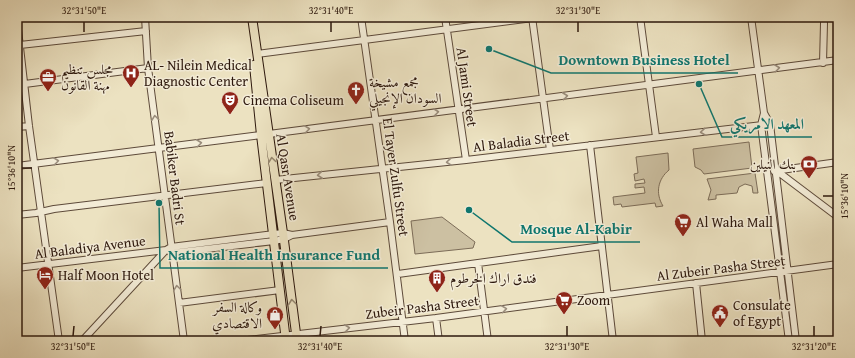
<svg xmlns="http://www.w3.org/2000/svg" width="855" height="358" font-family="'Gentium Book Plus',Amiri,serif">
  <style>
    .green { fill: #ccc0a2; stroke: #7c6c58 }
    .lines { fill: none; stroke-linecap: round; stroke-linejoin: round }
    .minor-casing { stroke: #5d4a3a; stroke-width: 8 }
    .major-casing { stroke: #2d180d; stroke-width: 10 }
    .minor { stroke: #f3ecd7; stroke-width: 6 }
    .major { stroke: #ece2c1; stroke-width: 8 }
    .oneway { stroke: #9a8d7c }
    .oneway2 { stroke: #968770 }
    .ticks { fill: none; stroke: #2d180d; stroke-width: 1.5 }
    .labels { text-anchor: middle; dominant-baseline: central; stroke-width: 3; stroke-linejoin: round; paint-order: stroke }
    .poi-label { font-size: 14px; fill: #2d180d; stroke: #f3ecd7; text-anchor: start }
    .street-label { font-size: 14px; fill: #2d180d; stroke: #f3ecd7 }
    .leader { fill: none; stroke: #0f766e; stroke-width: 1.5 }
    .callout-dot { fill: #0f766e; stroke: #f3ecd7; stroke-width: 1.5 }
    .callout-label { font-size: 15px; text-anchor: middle; font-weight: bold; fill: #0f766e; stroke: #f3ecd7; stroke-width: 3; stroke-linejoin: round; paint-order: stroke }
    .neatline { fill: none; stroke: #2d180d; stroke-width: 1.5 }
    .ticks-label { font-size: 10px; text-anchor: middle; fill: #2d180d }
  </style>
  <rect width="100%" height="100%" fill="#ece2c1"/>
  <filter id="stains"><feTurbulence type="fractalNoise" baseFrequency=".005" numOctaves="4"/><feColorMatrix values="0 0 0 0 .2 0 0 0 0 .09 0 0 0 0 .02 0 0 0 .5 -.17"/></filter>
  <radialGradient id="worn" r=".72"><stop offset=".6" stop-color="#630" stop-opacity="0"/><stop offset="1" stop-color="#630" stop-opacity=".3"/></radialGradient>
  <path class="green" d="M749 142 752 168 704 174 701 170 695 167 693 149Z
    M668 153 669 170C658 179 655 193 663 206L656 207 655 203 622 207 621 204 614 205 613 197 645 193 644 187 635 188V184L645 183 644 179 635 181 634 174 638 173 636 157Z
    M755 173 758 193H753L752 186 745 184 739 187 737 193 716 195V199L708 200 711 190 707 179Z
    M442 217 475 242 473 248 415 254 411 221Z"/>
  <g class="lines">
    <g class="minor-casing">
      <path id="minor" d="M145 17 148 68 184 341
        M361 17 390 222 405 341
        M445 17 466 160
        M532 17 550 150
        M640 17 656 137
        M751 17 764 113 761 125 789 341
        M17 21 29 126 59 341
        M20 45 146 31
        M257 54 541 17
        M823 63 824 23
        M17 85 148 68
        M764 113 770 124 796 341
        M17 127 29 126
        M269 134 838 60
        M590 145 613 341
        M17 166 261 135
        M774 171 838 162
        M777 171 838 217
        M275 180 466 160 770 124
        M17 215 36 213 54 209 267 183
        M170 252 172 253 274 241 284 239 292 235 390 222
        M478 263 488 341
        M17 268 166 250 171 247 274 234 283 233 292 235
        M398 274 602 246
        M696 283 702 341
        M179 303 280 290
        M436 318 439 341
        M82 341 166 250
        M239 341 436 318 838 264"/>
    </g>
    <g class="major-casing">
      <path id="major" d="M252 17 283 233 297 341
        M254 65 261 135 286 341"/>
    </g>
    <use href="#minor" class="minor"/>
    <use href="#major" class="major"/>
  </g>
  <defs><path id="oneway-chevron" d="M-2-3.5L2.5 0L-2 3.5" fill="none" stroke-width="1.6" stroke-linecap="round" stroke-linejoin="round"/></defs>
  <g class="oneway">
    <use href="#oneway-chevron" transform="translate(777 68) rotate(-7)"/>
    <use href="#oneway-chevron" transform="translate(565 96) rotate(-7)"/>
    <use href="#oneway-chevron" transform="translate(436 112) rotate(-7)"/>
    <use href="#oneway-chevron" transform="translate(155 118) rotate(-98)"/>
    <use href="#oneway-chevron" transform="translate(307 129) rotate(-7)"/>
    <use href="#oneway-chevron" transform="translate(703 132) rotate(174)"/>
    <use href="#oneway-chevron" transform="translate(199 143) rotate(-7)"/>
    <use href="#oneway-chevron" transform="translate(56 161) rotate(-7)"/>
    <use href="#oneway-chevron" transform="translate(449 162) rotate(174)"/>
    <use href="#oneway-chevron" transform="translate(320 175) rotate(174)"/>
    <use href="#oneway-chevron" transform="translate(177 288) rotate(-98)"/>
    <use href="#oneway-chevron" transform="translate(504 309) rotate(-8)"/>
    <use href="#oneway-chevron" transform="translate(347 328) rotate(-7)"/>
  </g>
  <g class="oneway2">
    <use href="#oneway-chevron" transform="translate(272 160) rotate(-98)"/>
    <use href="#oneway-chevron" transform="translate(292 302) rotate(-97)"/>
  </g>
  <path class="ticks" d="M84 32V22M331 32V22M578 32V22M22 168H32M823 196H833M73 336 74 326M320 336 321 326M567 336V326M814 336V326"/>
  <defs>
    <g id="hospital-pin" transform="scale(0.9)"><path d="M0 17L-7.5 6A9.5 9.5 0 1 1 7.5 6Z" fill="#8f2418" stroke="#f3ecd7"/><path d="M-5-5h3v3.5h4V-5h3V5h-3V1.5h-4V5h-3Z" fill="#fff"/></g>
    <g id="office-pin" transform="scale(0.9)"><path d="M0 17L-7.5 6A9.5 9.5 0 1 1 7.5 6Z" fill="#8f2418" stroke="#f3ecd7"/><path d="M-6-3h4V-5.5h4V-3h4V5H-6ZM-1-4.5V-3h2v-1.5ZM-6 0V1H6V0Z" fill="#fff"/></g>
    <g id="church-pin" transform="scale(0.9)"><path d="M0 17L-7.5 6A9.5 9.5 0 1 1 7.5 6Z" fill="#8f2418" stroke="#f3ecd7"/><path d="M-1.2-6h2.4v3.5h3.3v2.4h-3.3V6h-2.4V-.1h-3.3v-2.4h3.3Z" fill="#fff"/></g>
    <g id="theatre-pin" transform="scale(0.9)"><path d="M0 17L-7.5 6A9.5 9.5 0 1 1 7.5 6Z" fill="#8f2418" stroke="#f3ecd7"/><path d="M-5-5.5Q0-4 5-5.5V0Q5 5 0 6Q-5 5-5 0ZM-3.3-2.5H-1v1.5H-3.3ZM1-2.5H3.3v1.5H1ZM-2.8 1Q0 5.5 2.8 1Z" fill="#fff"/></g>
    <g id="bank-pin" transform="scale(0.9)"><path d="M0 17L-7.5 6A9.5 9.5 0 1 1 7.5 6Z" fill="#8f2418" stroke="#f3ecd7"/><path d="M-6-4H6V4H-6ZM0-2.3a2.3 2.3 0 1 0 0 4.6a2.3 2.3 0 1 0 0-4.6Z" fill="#fff"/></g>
    <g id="supermarket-pin" transform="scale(0.9)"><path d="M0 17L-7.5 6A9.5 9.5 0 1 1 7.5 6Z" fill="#8f2418" stroke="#f3ecd7"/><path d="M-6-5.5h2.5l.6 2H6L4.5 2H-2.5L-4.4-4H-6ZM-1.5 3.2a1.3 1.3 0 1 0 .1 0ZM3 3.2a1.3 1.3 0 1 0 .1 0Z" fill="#fff"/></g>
    <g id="hotel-pin" transform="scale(0.9)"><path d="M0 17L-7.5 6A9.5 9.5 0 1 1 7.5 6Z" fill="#8f2418" stroke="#f3ecd7"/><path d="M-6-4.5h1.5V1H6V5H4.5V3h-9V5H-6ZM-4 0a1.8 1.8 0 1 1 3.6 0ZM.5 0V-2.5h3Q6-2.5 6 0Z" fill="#fff"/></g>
    <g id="building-pin" transform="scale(0.9)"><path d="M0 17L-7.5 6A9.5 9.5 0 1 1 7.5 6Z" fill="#8f2418" stroke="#f3ecd7"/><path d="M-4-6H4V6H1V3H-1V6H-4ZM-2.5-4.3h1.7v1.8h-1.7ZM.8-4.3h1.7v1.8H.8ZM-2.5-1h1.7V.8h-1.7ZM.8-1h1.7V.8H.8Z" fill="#fff"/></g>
    <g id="civic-pin" transform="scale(0.9)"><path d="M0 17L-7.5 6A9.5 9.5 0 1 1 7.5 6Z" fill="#8f2418" stroke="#f3ecd7"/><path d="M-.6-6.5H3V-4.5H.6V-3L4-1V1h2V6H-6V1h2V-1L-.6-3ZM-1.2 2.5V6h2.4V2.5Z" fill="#fff"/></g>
    <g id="shop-pin" transform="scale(0.9)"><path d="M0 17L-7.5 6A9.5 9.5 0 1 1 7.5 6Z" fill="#8f2418" stroke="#f3ecd7"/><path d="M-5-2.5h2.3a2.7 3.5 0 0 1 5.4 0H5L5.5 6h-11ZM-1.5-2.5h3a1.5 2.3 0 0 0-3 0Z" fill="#fff"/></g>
  </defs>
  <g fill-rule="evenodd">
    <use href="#hospital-pin" x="131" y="73"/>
    <use href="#office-pin" x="48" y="77"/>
    <use href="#church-pin" x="356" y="90"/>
    <use href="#theatre-pin" x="230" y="100"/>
    <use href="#bank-pin" x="809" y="164"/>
    <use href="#supermarket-pin" x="683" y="222"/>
    <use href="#hotel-pin" x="45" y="275"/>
    <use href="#building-pin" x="437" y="278"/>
    <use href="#supermarket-pin" x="564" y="300"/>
    <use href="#civic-pin" x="720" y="313"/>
    <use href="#shop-pin" x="275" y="315"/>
  </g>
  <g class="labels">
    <g class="poi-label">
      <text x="144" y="65">AL- Nilein Medical<tspan x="144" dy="16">Diagnostic Center</tspan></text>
      <text x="61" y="69">مجلس تنظيم<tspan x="61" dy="16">مهنة القانون</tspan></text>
      <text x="369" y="82">مجمع مشيخة<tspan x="369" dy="16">السودان الإنجيلي</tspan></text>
      <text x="243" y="100">Cinema Coliseum</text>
      <text x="796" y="164" text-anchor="end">بنك النيلين</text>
      <text x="696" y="222">Al Waha Mall</text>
      <text x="58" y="275">Half Moon Hotel</text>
      <text x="450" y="278">فندق اراك الخرطوم</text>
      <text x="577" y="300">Zoom</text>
      <text x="733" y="305">Consulate<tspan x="733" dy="16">of Egypt</tspan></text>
      <text x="262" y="307" text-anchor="end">وكالة السفر<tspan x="262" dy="16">الاقتصادي</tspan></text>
    </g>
    <g class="street-label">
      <text transform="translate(467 87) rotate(82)">Al Jami Street</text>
      <text transform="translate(521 141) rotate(-7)">Al Baladia Street</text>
      <text transform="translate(288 177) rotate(81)">Al Qasr Avenue</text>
      <text transform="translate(396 177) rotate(82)">El Tayer Zulfu Street</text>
      <text transform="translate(175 178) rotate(83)">Babiker Badri St</text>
      <text transform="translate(90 247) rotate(-7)">Al Baladiya Avenue</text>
      <text transform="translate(721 268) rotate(-7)">Al Zubeir Pasha Street</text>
      <text transform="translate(422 307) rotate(-7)">Zubeir Pasha Street</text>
    </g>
  </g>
  <path class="leader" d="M489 49L551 73H738M699 84L722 137H812M469 210L512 242H640M159 203L160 268H388"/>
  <g class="callout-dot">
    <circle cx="489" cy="49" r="4"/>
    <circle cx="699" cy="84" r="4"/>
    <circle cx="469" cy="210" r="4"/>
    <circle cx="159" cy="203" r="4"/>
  </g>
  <g class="callout-label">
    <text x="644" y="65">Downtown Business Hotel</text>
    <text x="767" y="129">المعهد الامريكي</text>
    <text x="576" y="234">Mosque Al-Kabir</text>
    <text x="274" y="260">National Health Insurance Fund</text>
  </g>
  <rect width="855" height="358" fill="none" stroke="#ece2c1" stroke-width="44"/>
  <rect x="22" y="22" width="811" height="314" class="neatline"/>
  <g class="ticks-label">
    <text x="84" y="14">32°31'50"E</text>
    <text x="331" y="14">32°31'40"E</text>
    <text x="578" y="14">32°31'30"E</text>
    <text transform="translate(11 168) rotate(-90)" y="4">15°36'10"N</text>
    <text transform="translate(844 196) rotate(-90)" y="4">15°36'10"N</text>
    <text x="73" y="350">32°31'50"E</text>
    <text x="320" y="350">32°31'40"E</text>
    <text x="567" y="350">32°31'30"E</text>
    <text x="814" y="350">32°31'20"E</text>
  </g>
  <rect width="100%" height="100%" filter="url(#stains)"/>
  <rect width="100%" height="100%" fill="url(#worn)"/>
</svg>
